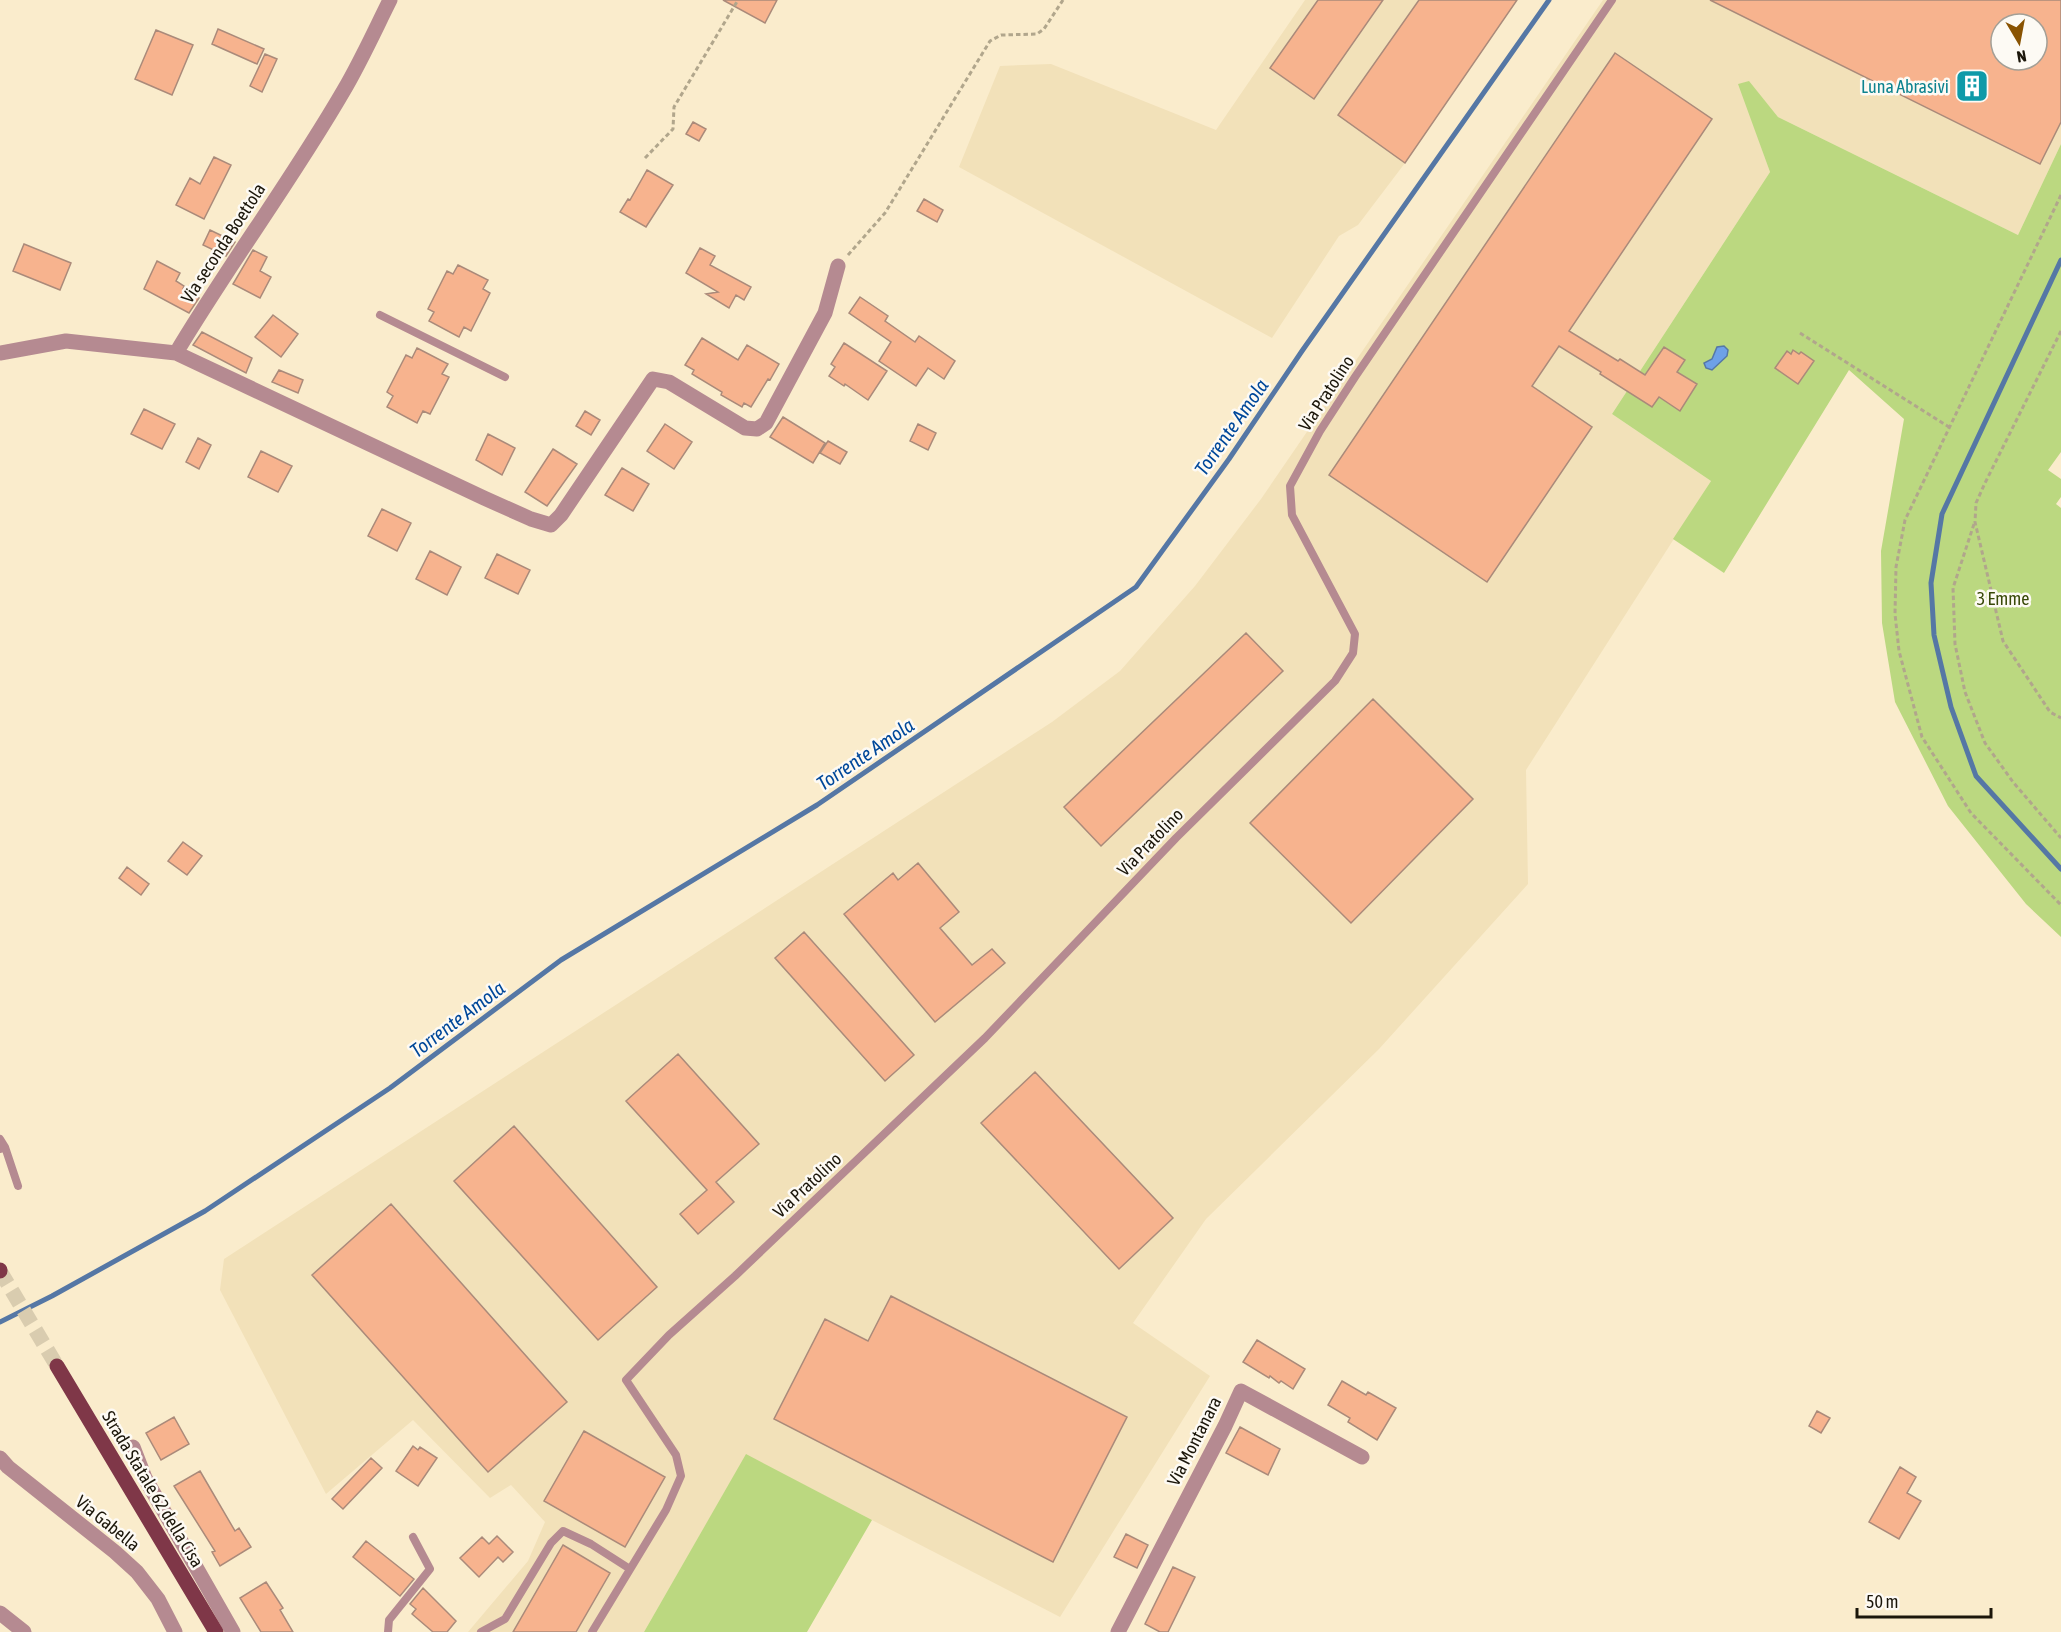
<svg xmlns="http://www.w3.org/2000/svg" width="2061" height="1632" font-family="'Asap Condensed',sans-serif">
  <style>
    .built { fill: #f2e1b9; fill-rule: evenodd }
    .green { fill: #bbd880 }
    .water { fill: #6ea1e8; stroke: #5577a5; stroke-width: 1.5 }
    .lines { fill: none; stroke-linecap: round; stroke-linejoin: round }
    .stream { stroke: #5577a5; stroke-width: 5 }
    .building { fill: #f7b38e; stroke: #aa8a7a; stroke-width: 1.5; fill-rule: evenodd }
    .primary-tunnel { stroke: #d9ccaf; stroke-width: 15; stroke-dasharray: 15 8; stroke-linecap: butt }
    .path { stroke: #b1a68c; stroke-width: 3; stroke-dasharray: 4.5 3; stroke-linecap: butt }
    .lane { stroke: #b58a91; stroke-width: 8 }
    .street { stroke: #b58a91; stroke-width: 15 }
    .primary { stroke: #7f3748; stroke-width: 15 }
    .labels { text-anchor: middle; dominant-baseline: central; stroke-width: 5; stroke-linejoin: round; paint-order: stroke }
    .culture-label { font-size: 18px; fill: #0d838f; stroke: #fdfaf4; text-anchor: end }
    .street-label { font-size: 18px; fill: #1b160a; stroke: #fdfaf4 }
    .park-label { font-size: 18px; fill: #394a09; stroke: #fdfaf4 }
    .water-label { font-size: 20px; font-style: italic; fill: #00489a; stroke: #fdfaf4 }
  </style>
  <rect width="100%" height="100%" fill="#faeccc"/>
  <path class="built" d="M1305 0H1517L1405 163 1358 225 1339 236 1272 338 959 167 1000 66 1051 64 1216 130Z
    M1603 0H2061V144L2018 235 1778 117 1749 82 1739 84 1770 172 1612 414 1711 481 1526 770 1528 884 1379 1049 1206 1219 1133 1323 1210 1376 1060 1617 746 1455 644 1632H468L528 1561 545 1522 511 1485 490 1498 413 1420 326 1494 220 1290 224 1259 1052 722 1120 671 1195 586 1261 499ZM2001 24H2037V60H2001Z"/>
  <path class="green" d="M1749 81 1778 117 2018 235 2061 144V452L2048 470 2061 479V497L2056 504 2061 508V937L2026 904 1948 806 1895 702 1882 623 1881 551 1904 419 1849 370 1724 573 1673 539 1711 481 1612 414 1770 172 1738 84Z
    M746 1454 872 1520 807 1632H644Z"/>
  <path class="water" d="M1724 346 1728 350 1727 356 1712 370 1706 368 1704 363 1712 359 1717 347Z"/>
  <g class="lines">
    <path class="stream" d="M2061 260 1942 514 1931 583 1934 635 1951 707 1976 776 2061 869
      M0 1322 52 1296 205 1211 390 1088 561 960 817 805 1136 587 1229 459 1302 351 1549 0"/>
  </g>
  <path class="building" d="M723 0H777L765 23Z
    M1318 0H1383L1314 99 1270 68Z
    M1419 0H1517L1405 163 1338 115Z
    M1710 0H2061V122L2040 164ZM2001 24H2037V60H2001Z
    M218 29 264 49 257 64 212 44Z
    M156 30 193 45 172 95 135 79Z
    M1615 53 1712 119 1569 331 1618 361 1620 359 1645 375 1664 347 1685 360 1677 372 1697 384 1680 411 1659 397 1652 407 1600 374 1601 372 1559 346 1532 386 1592 427 1487 582 1329 475Z
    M265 54 277 59 262 92 250 86Z
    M693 122 706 129 699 141 686 134Z
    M214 157 231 165 204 219 176 205 190 178 200 184Z
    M647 170 673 185 646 227 620 212 628 199 630 200Z
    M924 199 943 210 937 222 917 211Z
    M210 230 235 242 226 256 203 245Z
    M24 244 71 263 60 290 13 271Z
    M700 248 715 256 710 265 751 287 744 300 736 295 729 308 706 294 718 292 686 273Z
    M253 250 267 257 260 271 271 277 260 298 233 284Z
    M157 261 180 273 176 281 184 286 183 289 199 298 189 313 144 289Z
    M458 265 488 280 483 289 490 293 471 331 464 327 459 337 429 321 434 312 428 309 447 271 453 274Z
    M860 297 888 316 885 321 915 342 919 336 955 361 944 379 928 368 916 386 879 361 891 342 849 313Z
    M273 315 298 334 281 357 255 337Z
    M202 332 252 358 246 373 193 345Z
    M702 338 738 360 747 345 779 364 770 380 768 379 751 407 744 403 742 407 721 395 722 392 692 374 694 370 685 365Z
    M844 343 887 371 868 400 845 384 844 386 829 376 835 367 831 364Z
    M417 348 448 364 442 374 449 377 430 414 423 411 417 423 387 407 393 396 387 392 406 355 412 358Z
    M1793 350 1799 354 1801 352 1814 361 1798 384 1775 368 1787 351 1791 354Z
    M279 370 303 380 298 393 272 382Z
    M144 409 175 424 162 449 131 434Z
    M585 411 600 420 591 435 576 426Z
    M783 417 825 443 813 463 770 437Z
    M665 424 692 442 674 469 647 451Z
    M918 424 936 433 928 450 910 441Z
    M488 434 515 448 502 475 476 460Z
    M198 438 211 445 199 469 186 462Z
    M828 441 847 452 840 464 820 453Z
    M553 449 577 464 547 506 525 492Z
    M261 451 292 466 278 492 248 477Z
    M622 468 649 484 633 511 605 495Z
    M382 509 411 523 397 551 368 536Z
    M430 551 461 567 447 595 416 579Z
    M497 554 530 570 518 594 485 578Z
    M1246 633 1283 671 1101 846 1064 807Z
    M1373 699 1473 799 1351 923 1250 823Z
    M183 842 202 856 187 875 168 861Z
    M918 863 959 912 940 928 972 965 992 949 1005 963 935 1022 844 914 893 873 898 880Z
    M127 867 149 884 141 895 119 878Z
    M804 932 914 1055 885 1081 775 958Z
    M678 1054 759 1144 716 1182 734 1202 698 1234 680 1214 707 1190 626 1101Z
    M1035 1072 1173 1218 1119 1269 981 1123Z
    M514 1126 657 1287 598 1340 454 1181Z
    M391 1204 567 1402 488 1472 312 1275Z
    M891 1296 1127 1417 1053 1562 774 1419 825 1319 868 1341Z
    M1257 1340 1305 1369 1293 1389 1281 1381 1279 1383 1270 1376 1269 1378 1243 1362Z
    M1342 1381 1366 1395 1368 1392 1396 1408 1377 1440 1348 1422 1350 1418 1328 1405Z
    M1817 1411 1830 1418 1821 1433 1809 1426Z
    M174 1417 189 1444 161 1460 146 1433Z
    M1240 1427 1280 1449 1268 1475 1226 1453Z
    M584 1431 665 1477 625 1547 544 1501Z
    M413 1446 418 1450 420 1447 437 1458 418 1486 396 1471Z
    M371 1458 382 1468 343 1509 332 1499Z
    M1900 1467 1916 1477 1907 1493 1921 1501 1899 1539 1869 1522Z
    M200 1471 235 1531 239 1528 251 1547 220 1566 212 1552 215 1551 174 1486Z
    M1126 1534 1148 1545 1137 1568 1114 1557Z
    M497 1536 513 1552 503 1562 498 1557 479 1577 460 1558 482 1537 489 1544Z
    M366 1541 414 1579 400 1596 353 1557Z
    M563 1545 610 1573 576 1632H513Z
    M1173 1567 1195 1577 1168 1632H1160L1145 1624Z
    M266 1582 283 1608 280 1610 293 1632H261L240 1598Z
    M423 1588 456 1621 447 1632H433L412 1614 416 1609 410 1604Z"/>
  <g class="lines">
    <path class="primary-tunnel" d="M0 1271 57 1366"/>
    <path class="path" d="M645 158 673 129 674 107 738 0
      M2061 195 1905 520 1896 567 1895 614 1899 651 1922 737 1971 813 2061 905
      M848 255 885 213 990 41 1001 35 1037 34 1044 29 1063 0
      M2061 331 1985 483 1976 503 1975 522 2003 641 2050 712 2061 718
      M1800 333 1949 427
      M1974 524 1953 588 1955 644 1965 692 1985 743 2013 782 2061 838"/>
    <path class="lane" d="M380 315 505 377
      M0 1139 5 1147
      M0 1149 5 1147 18 1186
      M388 1632 389 1620 430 1569 413 1537
      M481 1632 505 1619 551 1543 563 1531 591 1544 630 1569
      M592 1632 666 1510 681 1476 676 1455 626 1380 669 1335 735 1276 985 1038 1176 838 1335 681 1353 653 1355 634 1292 515 1290 486 1320 431 1355 377 1612 0"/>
    <path class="street" d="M0 353 66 341 176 353C229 264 292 180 344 90 361 61 375 30 390 0
      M176 353 484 498 531 519 551 525 561 515 653 379 669 382 745 428 757 429 766 423 825 313 838 266
      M133 1447 145 1478 233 1632
      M0 1458 8 1467 115 1552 137 1572 158 1599 175 1632
      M0 1613 24 1632
      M1118 1632 1225 1426 1241 1391 1362 1457"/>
    <path class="primary" d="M0 1270V1271
      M57 1366 216 1632"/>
  </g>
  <defs>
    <g id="building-square" transform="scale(1.725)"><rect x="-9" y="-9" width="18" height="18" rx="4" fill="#0f9aa8" stroke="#fdfaf4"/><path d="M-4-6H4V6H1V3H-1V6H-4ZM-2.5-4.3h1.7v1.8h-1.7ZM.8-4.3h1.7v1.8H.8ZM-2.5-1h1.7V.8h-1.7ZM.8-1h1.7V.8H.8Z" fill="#fff"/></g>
  </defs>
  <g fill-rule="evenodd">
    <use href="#building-square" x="1972" y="86"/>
  </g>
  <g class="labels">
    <g class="culture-label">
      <text x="1949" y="86">Luna Abrasivi</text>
    </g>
    <g class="street-label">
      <text transform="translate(223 243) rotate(-57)">Via seconda Boettola</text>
      <text transform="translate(1326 393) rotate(-57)">Via Pratolino</text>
      <text transform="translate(1150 842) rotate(-46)">Via Pratolino</text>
      <text transform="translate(807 1185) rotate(-43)">Via Pratolino</text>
      <text transform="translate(1194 1441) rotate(-63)">Via Montanara</text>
      <text transform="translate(153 1489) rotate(59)">Strada Statale 62 della Cisa</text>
      <text transform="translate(108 1523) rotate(39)">Via Gabella</text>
    </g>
    <g class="park-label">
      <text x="2003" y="598">3 Emme</text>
    </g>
    <g class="water-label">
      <text transform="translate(1231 427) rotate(-55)">Torrente Amola</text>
      <text transform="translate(865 754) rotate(-34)">Torrente Amola</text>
      <text transform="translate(457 1019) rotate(-37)">Torrente Amola</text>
    </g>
  </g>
  <g transform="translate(2019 42) rotate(170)"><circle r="28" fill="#fdfaf4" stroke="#a39f96" stroke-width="1.5"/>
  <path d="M0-4.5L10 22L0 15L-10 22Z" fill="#895302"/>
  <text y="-9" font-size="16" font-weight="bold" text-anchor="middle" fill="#1b160a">N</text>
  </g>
  <path d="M1857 1608v9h134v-9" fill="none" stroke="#1b160a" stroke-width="3"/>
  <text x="1866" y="1608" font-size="18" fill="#1b160a" stroke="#fdfaf4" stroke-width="4.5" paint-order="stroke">50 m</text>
</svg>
